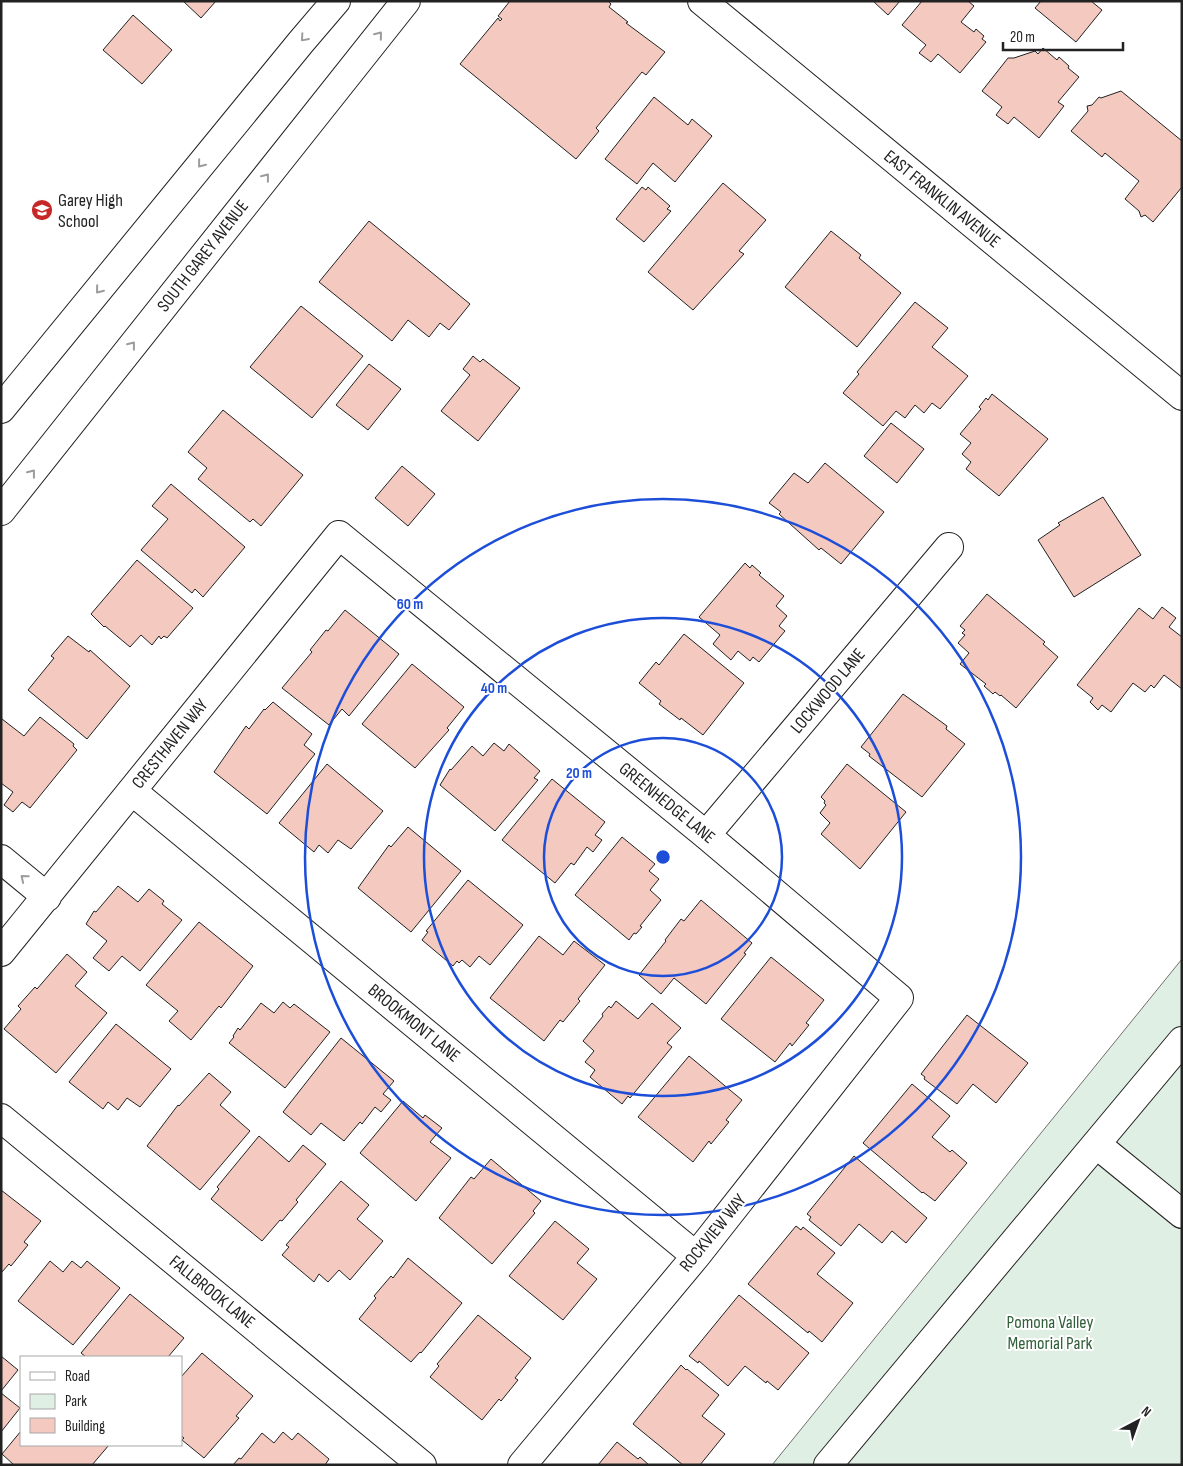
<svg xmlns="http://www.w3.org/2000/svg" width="1183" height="1466" font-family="'Sofia Sans Condensed',sans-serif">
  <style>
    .green { fill: #e0efe3; stroke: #6f6f6f }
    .building { fill: #f3c9c0; stroke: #222 }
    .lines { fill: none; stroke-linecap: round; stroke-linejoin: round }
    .minor-casing { stroke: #222; stroke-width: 30 }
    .major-casing { stroke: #222; stroke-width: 30 }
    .minor { stroke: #fff; stroke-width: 28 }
    .major { stroke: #fff; stroke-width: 28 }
    .oneway { stroke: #9c9c9c }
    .ring { fill: none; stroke: #1d4ed8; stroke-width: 2.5 }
    .labels { text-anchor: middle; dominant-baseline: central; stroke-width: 4; stroke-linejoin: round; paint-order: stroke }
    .street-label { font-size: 18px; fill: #222; stroke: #fff }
    .poi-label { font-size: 18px; fill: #222; stroke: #fff; text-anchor: start }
    .park-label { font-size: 18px; fill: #2f5e38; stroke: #fff }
    .centre { fill: #1d4ed8; stroke: #fff; stroke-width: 2.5 }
    .ring-label { font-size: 15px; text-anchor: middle; font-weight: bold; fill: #1d4ed8; stroke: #fff; stroke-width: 4; stroke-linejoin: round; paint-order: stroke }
  </style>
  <rect width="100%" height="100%" fill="#fff"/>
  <path class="green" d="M1182 959V1465H772Z"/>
  <path class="building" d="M183 1H216L201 18Z
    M510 1H608L611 4 609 7 628 22 626 23 665 52 646 75 642 72 596 128 599 131 576 159 460 64 498 18 500 21 502 19 498 16Z
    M873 1H900L888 15Z
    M922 1H968L974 6 961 22 974 32 976 29 984 36 982 39 986 42 960 73 938 54 931 62 919 53 926 45 902 25Z
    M1041 1H1091L1102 10 1076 42 1035 8Z
    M133 15 172 50 142 84 103 50Z
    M1043 48 1057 60 1059 57 1069 66 1068 68 1079 77 1058 102 1064 106 1039 138 1014 117 1008 124 996 115 1002 107 982 91 1008 58H1014L1035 51 1038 54Z
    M1121 91 1182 141V187L1153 222 1145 215 1141 217 1139 211 1125 199 1139 181 1105 153 1102 157 1071 131 1088 111 1087 106 1092 105 1099 97 1101 98Z
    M654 97 688 125 692 119 712 136 675 182 653 163 637 184 605 159Z
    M723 183 766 220 739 251 744 254 693 310 648 272Z
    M642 187 646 190 648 187 670 206 667 209 671 211 644 242 616 219Z
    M369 221 470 304 449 330 440 323 429 337 408 320 392 341 319 282Z
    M831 231 861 255 859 258 901 293 857 347 785 287Z
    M915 302 948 328 932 347 968 376 940 409 932 403 924 413 915 405 905 418 896 411 883 426 843 393 859 374 857 372Z
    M301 306 363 356 312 418 250 367Z
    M473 356 480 362 483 359 520 388 478 441 441 411 470 375 463 369Z
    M369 364 401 389 368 430 336 405Z
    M992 394 1048 439 999 496 966 469 971 462 962 454 971 443 960 434 981 409 979 407 986 398 988 400Z
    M223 410 303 475 261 526 253 519 250 522 198 479 207 468 188 452Z
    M891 423 924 449 897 483 864 456Z
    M825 463 884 512 841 564 821 548 819 550 779 514 781 512 769 503 794 473 808 483Z
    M402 466 435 494 408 526 375 498Z
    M171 484 245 547 203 597 195 589 192 593 141 550 168 519 152 506Z
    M1103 497 1141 555 1074 597 1038 540 1060 525 1058 523Z
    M137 560 193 608 167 638 164 636 161 639 159 636 152 645 141 635 130 647 105 626 104 627 91 614Z
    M745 563 750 568 752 565 761 573 759 575 784 596 776 606 787 616 779 626 785 631 759 662 753 657 750 661 738 651 731 660 713 644 720 635 699 617Z
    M987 594 1045 642 1043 644 1058 657 1016 708 1001 695 1000 696 995 692 993 694 984 686 986 684 960 664 969 653 958 643 965 635 962 633 965 630 960 626Z
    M1162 607 1176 618 1169 627 1182 637V689L1164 675 1154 688 1151 685 1145 692 1133 683 1111 712 1102 705 1098 710 1090 702 1093 698 1077 685 1139 608 1153 619Z
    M345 610 399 654 349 716 342 709 329 725 282 688 312 652 310 650 326 630 328 631Z
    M684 634 744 683 703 735 681 718 680 720 659 704 661 701 639 683 656 662 659 665Z
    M68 636 89 652 90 650 130 686 87 739 28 690 54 658 51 656Z
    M412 664 464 707 447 728 449 730 415 768 362 724Z
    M903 694 947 726 946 729 965 744 922 797 869 756 870 754 861 747Z
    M273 702 312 734 304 745 315 754 267 814 214 772 246 726 249 729 264 709 265 710Z
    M40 717 74 744 73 746 77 750 30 808 22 802 13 812 4 805 13 792 1 783V720L2 719 24 736Z
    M494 743 504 751 509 744 540 771 534 778 538 780 495 831 440 785 450 769 451 770 472 746 483 756Z
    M327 764 383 811 351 849 338 840 328 853 319 845 314 852 279 823Z
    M847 764 906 812 860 869 821 834 830 823 820 813 826 805 824 803 825 801 821 797Z
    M552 779 605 822 595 835 602 840 593 852 587 847 574 865 571 863 555 883 502 840Z
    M408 827 461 871 411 932 358 888 389 845 391 847Z
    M622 837 655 864 649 871 659 879 650 890 661 900 640 926 642 927 636 934 634 933 629 940 575 895Z
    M468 880 523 925 490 965 479 956 470 967 462 960 459 963 457 961 453 966 422 940 428 932 426 931Z
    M118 886 138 902 149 889 164 901 162 904 182 920 140 971 122 956 109 971 93 958 107 941 86 924 94 911 96 912Z
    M701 900 752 943 744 953 746 954 706 1004 674 978 661 994 639 975 666 941 665 940 681 919 684 921Z
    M199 922 253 966 221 1008 219 1006 191 1040 169 1021 178 1011 146 985Z
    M539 936 563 955 574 941 605 965 578 999 580 1001 563 1022 560 1020 544 1041 490 998Z
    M67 954 87 972 75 986 107 1013 56 1073 4 1029 21 1009 18 1006 35 987 37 989Z
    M771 957 824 1000 806 1023 809 1025 792 1046 790 1043 775 1062 721 1019Z
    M616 1001 638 1019 652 1003 681 1028 667 1043 672 1047 630 1098 628 1096 622 1104 590 1077 595 1070 585 1062 594 1051 583 1041 603 1016 602 1014 609 1006 611 1008Z
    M283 1002 290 1008 294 1004 330 1032 285 1088 229 1043 234 1037 233 1036 238 1028 240 1030 261 1003 274 1013Z
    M967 1015 1028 1063 996 1103 973 1084 957 1104 924 1079 925 1077 921 1074Z
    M116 1024 171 1069 140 1107 127 1098 118 1110 108 1102 103 1109 69 1082Z
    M341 1038 394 1081 383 1094 391 1100 381 1112 375 1107 362 1124 360 1122 344 1141 321 1123 311 1135 283 1112Z
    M689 1056 742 1100 726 1120 729 1122 711 1144 709 1141 693 1162 638 1117Z
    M209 1073 231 1092 220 1105 250 1131 200 1190 147 1146 178 1105 179 1106Z
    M912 1084 950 1116 932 1137 950 1152 952 1150 967 1163 935 1201 923 1192 922 1193 863 1143Z
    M403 1101 423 1118 425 1115 442 1128 430 1142 451 1158 416 1201 360 1153Z
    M259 1136 289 1162 303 1145 326 1164 296 1200 298 1202 282 1221 280 1220 262 1241 211 1199 219 1189 217 1187Z
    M854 1156 927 1218 906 1243 892 1231 882 1243 859 1224 841 1246 809 1220 811 1217 807 1214Z
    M491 1159 541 1201 533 1211 535 1213 492 1264 439 1218 471 1177 474 1179Z
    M341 1181 369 1205 357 1219 383 1241 350 1280 339 1270 328 1282 319 1274 314 1282 282 1255 289 1247 286 1245Z
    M1 1190 41 1221 24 1242 28 1245 11 1266 9 1264 1 1273Z
    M555 1221 589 1249 577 1263 597 1279 563 1320 509 1276Z
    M796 1226 801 1230 803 1227 835 1253 817 1274 853 1303 822 1342 809 1331 808 1333 748 1284Z
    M408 1258 462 1303 421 1353 420 1352 411 1362 359 1319 376 1298 374 1296 391 1276 393 1278Z
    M50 1261 63 1272 72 1261 81 1268 87 1261 120 1288 73 1345 18 1301Z
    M130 1294 184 1338 168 1357H86L81 1353Z
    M739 1295 809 1353 778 1390 767 1381 766 1383 745 1366 728 1386 699 1361 698 1363 689 1356Z
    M478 1315 531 1358 515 1378 518 1380 501 1401 499 1399 482 1420 430 1377 439 1366 437 1364Z
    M202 1353 253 1396 236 1416 239 1418 204 1458 182 1440 184 1438 181 1436V1377Z
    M1 1356 18 1370 1 1391Z
    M681 1365 686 1370 687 1369 719 1395 702 1416 725 1434 700 1465H683L633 1424Z
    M1 1393 20 1408 1 1432Z
    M21 1431V1445H109L92 1465H14L2 1454Z
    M283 1432 292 1440 298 1433 329 1459 325 1465H233L239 1458 241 1459 262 1433 274 1443Z
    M617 1442 638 1459 640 1457 649 1465H598Z"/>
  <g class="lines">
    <g class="minor-casing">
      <path id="minor" d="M702 1 1182 396
        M132 791 696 1256
        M706 835 949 547
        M1 859 47 897
        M1 952 339 535 706 835 899 998 696 1256 522 1465
        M1 1118 422 1465
        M1096 1144 1182 1214
        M828 1465 1182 1041"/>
    </g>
    <g class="major-casing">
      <path id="major" d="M1 409 301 42 336 1
        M1 511 406 1"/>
    </g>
    <use href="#minor" class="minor"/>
    <use href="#major" class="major"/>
  </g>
  <defs><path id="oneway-chevron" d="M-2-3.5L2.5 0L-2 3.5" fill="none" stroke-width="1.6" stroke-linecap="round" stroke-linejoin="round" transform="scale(1.25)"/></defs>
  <g class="oneway">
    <use href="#oneway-chevron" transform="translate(379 35) rotate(-51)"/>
    <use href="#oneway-chevron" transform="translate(304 38) rotate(131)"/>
    <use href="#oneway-chevron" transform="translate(201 164) rotate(129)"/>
    <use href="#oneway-chevron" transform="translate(266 177) rotate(-52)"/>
    <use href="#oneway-chevron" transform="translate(99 290) rotate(129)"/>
    <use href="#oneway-chevron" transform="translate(132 345) rotate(-52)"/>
    <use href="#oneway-chevron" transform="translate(32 473) rotate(-52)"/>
    <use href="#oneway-chevron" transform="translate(24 878) rotate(-140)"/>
  </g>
  <g class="ring">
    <circle cx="663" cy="857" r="119"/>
    <circle cx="663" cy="857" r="239"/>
    <circle cx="663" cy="857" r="358"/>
  </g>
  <defs>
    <g id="school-disc" transform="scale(1.125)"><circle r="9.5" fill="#c62828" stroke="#fff"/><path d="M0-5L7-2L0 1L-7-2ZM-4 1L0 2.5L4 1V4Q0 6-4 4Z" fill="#fff"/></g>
  </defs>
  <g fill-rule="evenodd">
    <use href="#school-disc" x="42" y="210"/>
  </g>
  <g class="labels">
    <g class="street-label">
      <text transform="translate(942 199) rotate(39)">EAST FRANKLIN AVENUE</text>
      <text transform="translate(203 256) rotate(-52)">SOUTH GAREY AVENUE</text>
      <text transform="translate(828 691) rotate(-50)">LOCKWOOD LANE</text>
      <text transform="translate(170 744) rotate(-51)">CRESTHAVEN WAY</text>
      <text transform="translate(667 803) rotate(39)">GREENHEDGE LANE</text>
      <text transform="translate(414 1023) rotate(39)">BROOKMONT LANE</text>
      <text transform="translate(713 1233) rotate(-51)">ROCKVIEW WAY</text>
      <text transform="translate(212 1292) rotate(39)">FALLBROOK LANE</text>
    </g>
    <g class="poi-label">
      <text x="58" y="200">Garey High<tspan x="58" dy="21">School</tspan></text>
    </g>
    <g class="park-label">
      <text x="1050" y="1322">Pomona Valley<tspan x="1050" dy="21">Memorial Park</tspan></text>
    </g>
  </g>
  <circle cx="663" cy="857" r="8" class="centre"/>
  <g class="ring-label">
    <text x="410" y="609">60 m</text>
    <text x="494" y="693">40 m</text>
    <text x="579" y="778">20 m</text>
  </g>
  <rect width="1183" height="1466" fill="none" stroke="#222222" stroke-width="5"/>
  <rect x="20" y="1356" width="162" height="90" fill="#ffffff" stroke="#a7a7a7"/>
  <rect x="30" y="1372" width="25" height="8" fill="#ffffff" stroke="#a7a7a7"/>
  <text x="65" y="1381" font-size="15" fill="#222222">Road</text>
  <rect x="30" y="1394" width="25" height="15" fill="#e0efe3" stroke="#a7a7a7"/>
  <text x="65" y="1406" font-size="15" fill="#222222">Park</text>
  <rect x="30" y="1418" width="25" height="15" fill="#f3c9c0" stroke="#a7a7a7"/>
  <text x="65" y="1431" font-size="15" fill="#222222">Building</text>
  <g transform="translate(1138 1421) rotate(41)" stroke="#ffffff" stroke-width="4" paint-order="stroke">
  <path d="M0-4L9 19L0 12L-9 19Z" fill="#222222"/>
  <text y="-8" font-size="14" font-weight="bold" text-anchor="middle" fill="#222222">N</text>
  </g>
  <path d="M1003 42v8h120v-8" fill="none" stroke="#222222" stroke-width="2.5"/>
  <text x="1010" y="42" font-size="15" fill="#222222" stroke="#ffffff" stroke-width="4" paint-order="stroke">20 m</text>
</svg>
